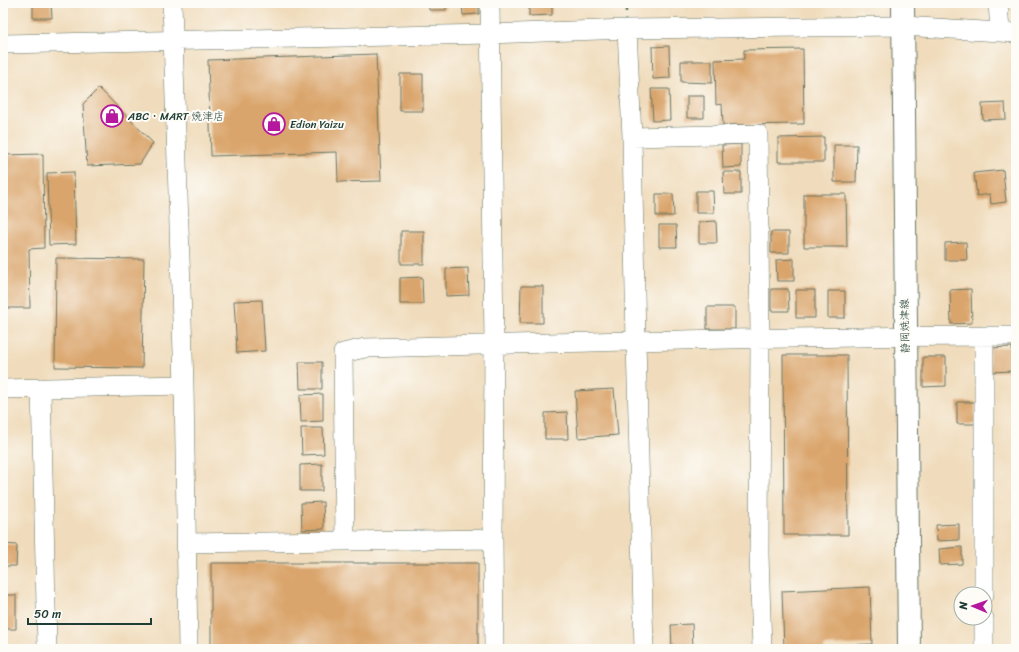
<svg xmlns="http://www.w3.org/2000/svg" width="1019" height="652" font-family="Sriracha,'Klee One',sans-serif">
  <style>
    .building { fill: #daa56c }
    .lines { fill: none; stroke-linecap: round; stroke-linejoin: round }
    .minor-casing { stroke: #687564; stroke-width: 20 }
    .major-casing { stroke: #687564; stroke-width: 24 }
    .path { stroke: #687564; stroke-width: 2.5; stroke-dasharray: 3 3; stroke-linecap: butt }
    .minor { stroke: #fff; stroke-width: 19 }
    .major { stroke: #fff; stroke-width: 22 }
    .labels { text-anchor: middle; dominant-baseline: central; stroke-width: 4; stroke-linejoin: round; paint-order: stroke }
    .poi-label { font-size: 11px; fill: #1f3d34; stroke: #fdfcf7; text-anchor: start }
    .street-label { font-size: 11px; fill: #1f3d34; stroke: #fdfcf7 }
  </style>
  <rect width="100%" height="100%" fill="#fdfcf7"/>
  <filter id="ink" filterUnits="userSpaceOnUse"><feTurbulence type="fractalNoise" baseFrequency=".025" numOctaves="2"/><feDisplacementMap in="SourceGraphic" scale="8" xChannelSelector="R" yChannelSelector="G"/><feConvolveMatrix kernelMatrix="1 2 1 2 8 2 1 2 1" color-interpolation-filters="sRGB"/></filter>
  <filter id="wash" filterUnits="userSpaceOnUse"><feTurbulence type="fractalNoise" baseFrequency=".012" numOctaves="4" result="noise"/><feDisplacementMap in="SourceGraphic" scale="16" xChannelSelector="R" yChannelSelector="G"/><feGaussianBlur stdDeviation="0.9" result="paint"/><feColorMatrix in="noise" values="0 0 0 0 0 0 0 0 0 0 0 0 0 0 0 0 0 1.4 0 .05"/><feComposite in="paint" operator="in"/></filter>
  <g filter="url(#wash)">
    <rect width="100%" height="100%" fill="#f0dcbc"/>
    <g id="blocks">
      <path class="building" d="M33 3H51L52 18H33Z
        M429 3H446V10H429Z
        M462 3H479V14L463 15Z
        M529 3H552V15L529 16Z
        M669 46 670 78 653 79 652 47Z
        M803 49 804 124 723 125 722 104 716 105 715 60 744 59V50Z
        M376 54 381 181 338 182 337 152 211 156 208 60Z
        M681 61H712V83L681 82Z
        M400 74H423V111H400Z
        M99 88 153 143 140 164 87 166 83 104Z
        M651 89H669L670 120 653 121Z
        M687 96H704V118H687Z
        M1005 103 1006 119 983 120 982 104Z
        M824 137V162H778V138Z
        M741 144V167L723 168 722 145Z
        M834 145H857L856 182H834Z
        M43 154 44 248 29 249 30 308H3V155Z
        M1003 170 1006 202 991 204 990 194 977 196 974 173Z
        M74 172 76 244 49 245 47 173Z
        M723 172H741V194H724Z
        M696 191H713L714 213H696Z
        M656 194H673L674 216H656Z
        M804 194H846L847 247H804Z
        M716 221 717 243H699V222Z
        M659 225H676L677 247H659Z
        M401 231H424V264H401Z
        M771 232H789V253H771Z
        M966 242 967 260H945V243Z
        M56 258 144 259 142 368 55 367Z
        M794 259V281H777L776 260Z
        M468 268 469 295 446 296V269Z
        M422 277 423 304H400V278Z
        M521 286H543V323H520Z
        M771 289H788L789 311H771Z
        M971 289 972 323 951 324 950 290Z
        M796 290H815V318H796Z
        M828 291H845V318H828Z
        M262 300 265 351 237 353 234 301Z
        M707 307H735V329H707Z
        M1012 347 1013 371 990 372 989 348Z
        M783 355H847L848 535H784Z
        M923 357H946V386L923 387Z
        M299 362H322V389H300Z
        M614 389 618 435 578 438 575 391Z
        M323 394V421L301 422 300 395Z
        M957 402H975V424H957Z
        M567 412 568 439H545V413Z
        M301 428H323L324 454 302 455Z
        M322 464V491H300V465Z
        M323 502 324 529 302 530 301 503Z
        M959 524V540L937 541 936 525Z
        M3 544 17 545 16 566H3Z
        M962 547V564L940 565 939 549Z
        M211 563H478V649H211Z
        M870 587 872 644 824 646V649H784L782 591Z
        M3 595H16V629H3Z
        M692 624 693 649H672L671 625Z"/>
    </g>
  </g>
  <g filter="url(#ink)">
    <use href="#blocks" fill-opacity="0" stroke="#687564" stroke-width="1"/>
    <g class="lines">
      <g class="minor-casing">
        <path id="minor" d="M172 3 184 385 188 649
          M490 3 494 345 493 539 494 649
          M998 3 1000 31
          M627 29 632 137 636 342 644 649
          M3 44 490 34 627 29 903 26 1016 33
          M632 137 758 134 760 338 759 554 762 649
          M41 388 47 649
          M3 389 184 385
          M345 540 343 353 365 348C582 342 799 336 1016 336
          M186 543 493 539
          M984 594V336
          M984 649V618"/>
      </g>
      <g class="major-casing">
        <path id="major" d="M903 3 909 649"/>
      </g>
      <path class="path" d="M626 3V12"/>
      <use href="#minor" class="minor"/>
      <use href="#major" class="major"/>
    </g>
  </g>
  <defs>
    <g id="shop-ring" transform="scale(1.15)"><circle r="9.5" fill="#fdfcf7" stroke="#b5179e" stroke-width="1.5"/><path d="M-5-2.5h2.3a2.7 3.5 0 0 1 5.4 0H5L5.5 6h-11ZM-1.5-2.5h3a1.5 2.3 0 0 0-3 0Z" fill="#b5179e"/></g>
  </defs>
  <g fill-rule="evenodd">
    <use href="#shop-ring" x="112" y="116"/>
    <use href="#shop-ring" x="274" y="124"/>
  </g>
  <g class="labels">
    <g class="poi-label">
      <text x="128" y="116">ABC・MART 焼津店</text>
      <text x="290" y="124">Edion Yaizu</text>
    </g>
    <g class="street-label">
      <text transform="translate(905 326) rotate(-91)">静岡焼津線</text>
    </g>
  </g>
  <rect width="1019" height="652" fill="none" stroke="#fdfcf7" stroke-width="16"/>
  <g transform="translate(973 606) rotate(272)"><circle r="19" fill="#fdfcf7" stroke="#a4b0a9"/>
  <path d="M0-3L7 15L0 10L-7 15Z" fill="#b5179e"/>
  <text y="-6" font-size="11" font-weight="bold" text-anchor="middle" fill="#1f3d34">N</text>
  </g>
  <path d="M28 618v6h123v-6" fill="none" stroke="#1f3d34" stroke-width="2"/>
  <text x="34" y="618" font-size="12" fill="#1f3d34" stroke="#fdfcf7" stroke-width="3" paint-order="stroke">50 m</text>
</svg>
